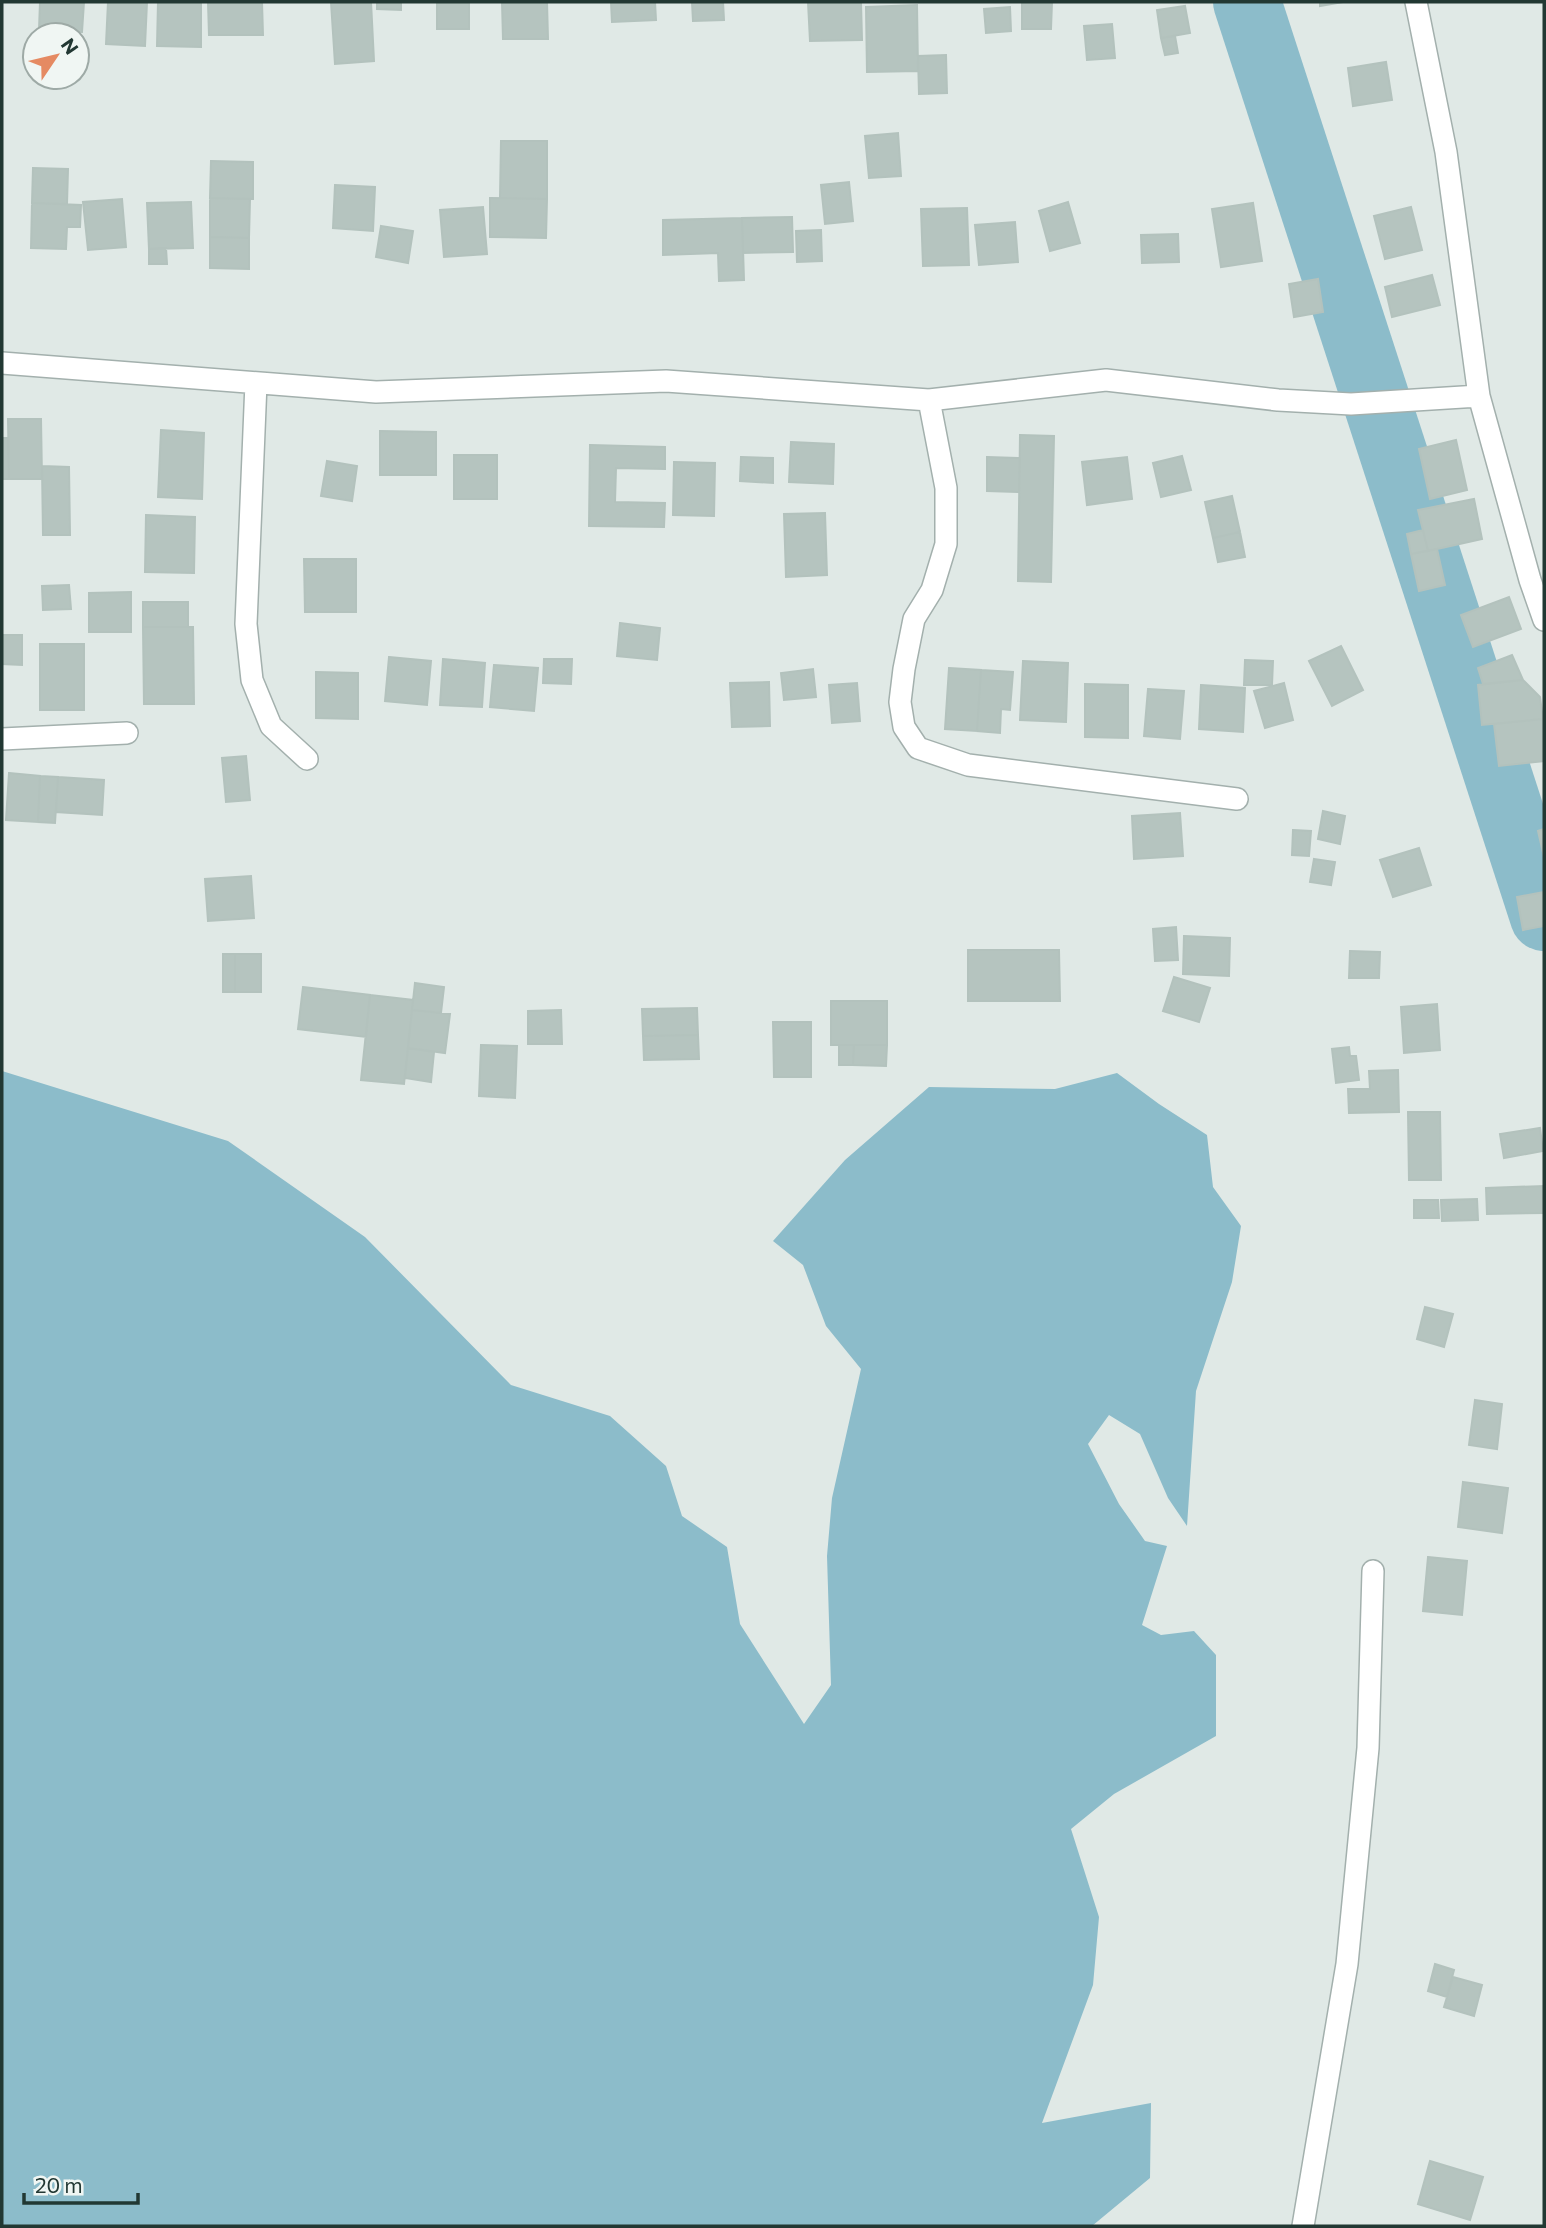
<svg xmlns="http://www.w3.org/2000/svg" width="1546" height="2228" font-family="Commissioner,sans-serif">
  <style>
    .water { fill: #8cbcca }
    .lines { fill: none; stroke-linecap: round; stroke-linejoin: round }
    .river { stroke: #8cbcca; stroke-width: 68 }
    .building { fill: #b5c4bf; stroke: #b3c2bd; stroke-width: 2 }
    .minor-casing { stroke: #a3b0ad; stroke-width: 24 }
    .minor { stroke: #fff; stroke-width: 21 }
  </style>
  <rect width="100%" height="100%" fill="#e0e9e6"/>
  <path class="water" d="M2 1071 228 1141 365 1237 511 1385 610 1416 666 1466 682 1516 727 1547 740 1624 804 1724 831 1685 827 1556 832 1498 861 1369 826 1326 803 1265 773 1241 845 1160 929 1087 1055 1089 1117 1073 1159 1104 1207 1135 1213 1187 1241 1226 1232 1282 1196 1391 1187 1526 1168 1498 1140 1434 1109 1415 1088 1444 1119 1504 1145 1541 1167 1546 1142 1625 1161 1635 1194 1631 1216 1655V1736L1114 1794 1071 1829 1099 1917 1093 1985 1042 2123 1151 2103 1150 2178 1092 2226H2Z"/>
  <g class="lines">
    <path class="river" d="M1247 2 1544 917"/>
  </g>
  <path class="building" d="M40 2H84L82 32 39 30Z
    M108 2H147L145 46 106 44Z
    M158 2H201V47L157 46Z
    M208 2H262L263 35H209Z
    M331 2H371L374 61 335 64Z
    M377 2H401V10L377 9Z
    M502 2H547L548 39H503Z
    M611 2H655L656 20 612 22Z
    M692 2H723L724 20 693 21Z
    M808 2H861L862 40 810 41Z
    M1022 2H1052L1051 29H1022Z
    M1320 2H1343L1320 6Z
    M437 3H469V29H437Z
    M917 5 918 71 867 72 866 7Z
    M1185 6 1190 33 1161 38 1157 10Z
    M1010 7 1011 31 986 33 984 9Z
    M1112 24 1115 58 1087 60 1084 26Z
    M1175 36 1178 53 1165 55 1161 38Z
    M946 55 947 93 919 94 918 56Z
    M1386 62 1392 100 1353 106 1348 68Z
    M898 133 901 176 869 178 865 136Z
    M501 141H547V199L500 198Z
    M211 161 253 162V199L210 198Z
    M33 168 68 169 67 204 32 203Z
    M849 182 853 221 825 224 821 185Z
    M335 185 375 187 373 231 333 228Z
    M210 198 250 199 249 238 210 237Z
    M490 198 547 199 546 238 490 237Z
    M122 199 126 247 88 250 83 202Z
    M191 202 193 248 149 249 147 203Z
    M1068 202 1080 243 1050 251 1039 211Z
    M32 203 81 205 80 227H67L66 249 31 248Z
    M1253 203 1262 261 1221 267 1212 209Z
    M483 207 487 254 444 257 440 210Z
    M1411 207 1422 250 1385 259 1374 216Z
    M967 208 969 265 923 266 921 209Z
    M792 217 793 252 743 253 742 218Z
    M742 218 744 280 719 281 718 253 663 255V220Z
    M1015 222 1018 262 979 265 975 225Z
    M381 226 413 231 408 263 376 257Z
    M821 230 822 261 797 262 796 231Z
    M1178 234 1179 262 1142 263 1141 235Z
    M210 237 249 238V269L210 268Z
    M166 248 167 264H149V249Z
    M1432 275 1440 305 1392 317 1385 287Z
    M1318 279 1323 312 1294 317 1289 284Z
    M8 419H41L42 479H9Z
    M161 430 204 433 202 499 158 497Z
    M380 431 436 432V475H380Z
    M1020 435 1054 436 1051 582 1018 581Z
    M2 438H8L9 479H2Z
    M1456 440 1467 490 1430 499 1419 449Z
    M791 442 834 444 833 484 789 482Z
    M590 445 665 447V469L616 468 615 502 665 503 664 527 589 526Z
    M454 455H497V499H454Z
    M1182 456 1191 490 1161 497 1153 463Z
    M741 457 773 458V483L740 481Z
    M987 457 1020 458 1019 492 987 491Z
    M1127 457 1132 499 1087 505 1082 462Z
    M327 461 357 466 352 501 321 496Z
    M674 462 715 463 714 516 673 515Z
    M42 466 69 467 70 535H43Z
    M1232 496 1240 532 1213 538 1205 502Z
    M1474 499 1482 539 1428 551 1418 510Z
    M825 513 827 575 786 577 784 514Z
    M146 515 195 517 194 573 145 572Z
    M1423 530 1428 551 1411 554 1407 534Z
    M1240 532 1245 557 1218 562 1213 538Z
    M1437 549 1445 585 1419 591 1411 554Z
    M304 559H356V612H305Z
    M69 585 71 609 43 610 42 586Z
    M131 592V632H89V593Z
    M1509 597 1521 629 1473 647 1461 615Z
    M143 602H188V627H143Z
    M620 623 660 628 657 660 617 656Z
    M143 627H193L194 704H144Z
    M2 635H22V665L2 664Z
    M40 644H84V710H40Z
    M1341 646 1363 690 1332 706 1309 661Z
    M1512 655 1523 680 1483 684 1478 668Z
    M389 657 431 661 427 705 385 701Z
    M443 659 485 663 482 707 440 705Z
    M544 659H572L571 684 543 683Z
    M1245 660 1273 661 1272 685H1244Z
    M1023 661 1068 663 1066 722 1020 720Z
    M494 665 538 668 534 711 490 707Z
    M949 668 981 670 977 731 945 729Z
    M813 669 816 697 784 700 781 673Z
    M981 670 1013 672 1010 710 1001 709 1000 733 977 731Z
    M316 672 358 673V719L316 718Z
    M1523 680 1540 697 1543 719 1482 725 1478 685Z
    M769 682 770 726 732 727 730 683Z
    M857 683 860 721 832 723 829 685Z
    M1284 683 1293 720 1265 728 1254 691Z
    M1085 684 1128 685V738L1085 737Z
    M1201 685 1245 688 1243 732 1199 729Z
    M1148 689 1184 691 1180 739 1144 736Z
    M1543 719 1544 761 1499 766 1494 724Z
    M246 756 250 800 226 802 222 758Z
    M9 773 40 776 38 822 6 820Z
    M40 776 58 777 55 823 38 822Z
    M58 777 104 780 102 815 56 812Z
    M1323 811 1345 816 1340 844 1318 839Z
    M1180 813 1183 856 1134 859 1132 816Z
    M1544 829V857L1538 831Z
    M1293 830 1311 831 1309 856 1292 855Z
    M1419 848 1431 885 1393 897 1380 860Z
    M1314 859 1335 862 1331 885 1310 882Z
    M251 876 254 918 208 921 205 879Z
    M1544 892V926L1523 930 1517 897Z
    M1176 927 1178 960 1155 961 1153 929Z
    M1184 936 1230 938 1229 976 1183 974Z
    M968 950H1059L1060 1001H968Z
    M1350 951 1380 952 1379 978H1349Z
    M223 954H235V992H223Z
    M235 954H261V992H235Z
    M1174 977 1210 988 1199 1022 1163 1011Z
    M415 983 444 987 441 1013 412 1010Z
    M303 987 370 995 366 1037 298 1029Z
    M370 995 413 1000 404 1084 361 1080Z
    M831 1001H887V1045H831Z
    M1437 1004 1440 1050 1404 1053 1401 1007Z
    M697 1008 698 1035 643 1036 642 1009Z
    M412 1010 450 1014 445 1053 408 1048Z
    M561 1010 562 1044H528V1011Z
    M773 1022H811V1077H774Z
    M698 1035 699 1059 644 1060 643 1036Z
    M481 1045 517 1046 515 1098 479 1096Z
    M839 1045H854L853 1065H839Z
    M854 1045H887L886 1066 853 1065Z
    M1349 1047 1350 1056H1356L1359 1080 1336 1083 1332 1049Z
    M408 1048 434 1052 431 1082 405 1078Z
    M1398 1070 1399 1112 1349 1113 1348 1089H1370L1369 1071Z
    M1408 1112H1440L1441 1180H1409Z
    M1540 1128 1543 1151 1504 1158 1500 1134Z
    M1544 1186V1213L1487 1214 1486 1188Z
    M1477 1199 1478 1220 1442 1221 1441 1200Z
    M1414 1200H1438L1439 1218H1414Z
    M1425 1307 1453 1314 1444 1347 1417 1339Z
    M1475 1400 1502 1404 1497 1449 1469 1445Z
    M1463 1482 1508 1488 1502 1533 1458 1527Z
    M1428 1557 1467 1561 1462 1615 1423 1611Z
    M1435 1964 1454 1970 1447 1997 1428 1991Z
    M1453 1977 1482 1985 1474 2016 1444 2007Z
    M1430 2161 1483 2177 1470 2220 1418 2204Z"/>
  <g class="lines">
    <g class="minor-casing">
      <path id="minor" d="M1416 2 1446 152 1479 396 1530 580 1544 620
        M2 363 376 392 666 381 929 400 1106 380 1278 400 1351 404 1479 396
        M256 383 246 624 252 680 271 726 307 759
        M929 400 946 488V544L932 590 914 619 904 669 900 702 904 727 918 748 968 765 1237 799
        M2 739 127 733
        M1303 2226 1347 1964 1368 1748 1373 1571"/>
    </g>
    <use href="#minor" class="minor"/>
  </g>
  <rect width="1546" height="2228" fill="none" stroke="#223833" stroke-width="7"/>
  <g transform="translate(56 56) rotate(55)"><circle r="33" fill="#f0f6f3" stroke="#9eaaa6" stroke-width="2"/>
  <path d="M0-5L12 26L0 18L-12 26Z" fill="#e58a62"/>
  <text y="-10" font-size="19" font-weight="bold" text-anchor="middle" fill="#223833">N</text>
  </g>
  <path d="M24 2193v10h114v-10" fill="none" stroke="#223833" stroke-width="3.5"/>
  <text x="35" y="2193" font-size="21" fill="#223833" stroke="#f0f6f3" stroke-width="5" paint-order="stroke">20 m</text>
</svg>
